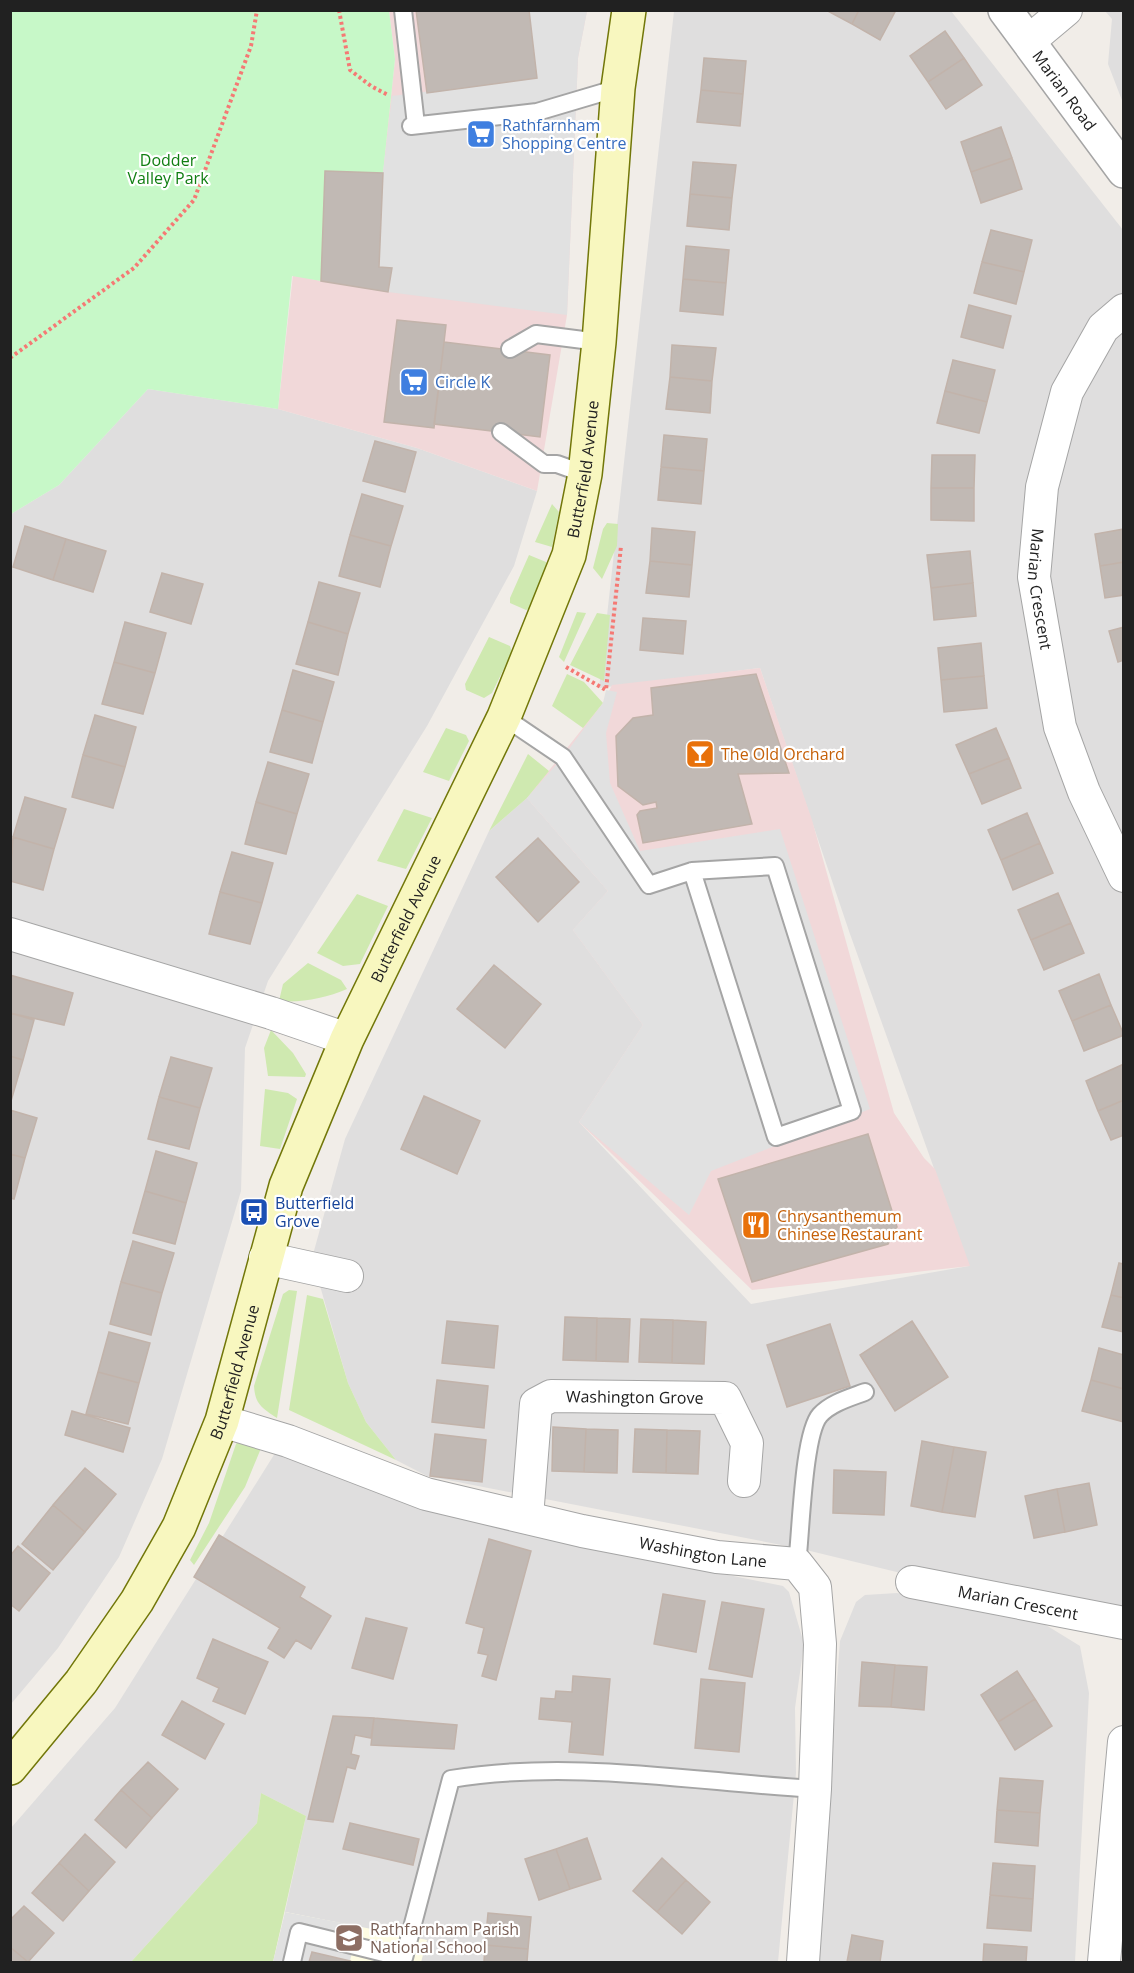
<svg xmlns="http://www.w3.org/2000/svg" width="1134" height="1973" font-family="'Open Sans',sans-serif">
  <style>
    .residential { fill: #dfdede }
    .commercial { fill: #f1d8d9 }
    .education { fill: #fefce3 }
    .grass { fill: #cfe9b0 }
    .park { fill: #c7f8c8 }
    .parking { fill: #e1e1e1 }
    .building { fill: #c1b9b4; stroke: #c2b3aa; stroke-width: 1.5 }
    .lines { fill: none; stroke-linecap: round; stroke-linejoin: round }
    .service-casing { stroke: #a5a5a5; stroke-width: 20 }
    .minor-casing { stroke: #a5a5a5; stroke-width: 34 }
    .tertiary-casing { stroke: #a5a5a5; stroke-width: 36 }
    .secondary-casing { stroke: #727709; stroke-width: 36 }
    .path { stroke: #f57974; stroke-width: 4; stroke-dasharray: 3 3; stroke-linecap: butt }
    .service { stroke: #fff; stroke-width: 16 }
    .minor { stroke: #fff; stroke-width: 32 }
    .tertiary { stroke: #fff; stroke-width: 33 }
    .secondary { stroke: #f8f7bf; stroke-width: 33 }
    .labels { text-anchor: middle; dominant-baseline: central; stroke-width: 4.5; stroke-linejoin: round; paint-order: stroke }
    .street-label { font-size: 16px; fill: #212121; stroke: #fff }
    .shop-label { font-size: 16px; fill: #366cbe; stroke: #fff; text-anchor: start }
    .park-label { font-size: 16px; fill: #107e12; stroke: #fff }
    .food-label { font-size: 16px; fill: #c56008; stroke: #fff; text-anchor: start }
    .transit-label { font-size: 16px; fill: #164399; stroke: #fff; text-anchor: start }
    .education-label { font-size: 16px; fill: #785e54; stroke: #fff; text-anchor: start }
  </style>
  <rect width="100%" height="100%" fill="#f1ede8"/>
  <path class="residential" d="M674 11H951L1123 230V1627L802 1549 427 1476 396 1460 366 1422 348 1383 312 1258 345 1139 489 831 527 798 608 891 573 930 643 1025 579 1122 751 1304 969 1266 850 934 760 668 599 688Z
    M1105 11H1123V103L1108 64 1112 19Z
    M148 389 278 409 417 448 537 491 514 566 427 726 268 981 245 1048 241 1191 162 1459 119 1557 58 1648 11 1704V514L59 485Z
    M277 1450 497 1528 783 1586 789 1592 804 1644 795 1708 796 1773 778 1962H421L426 1940 285 1912 306 1816 261 1793 257 1823 131 1962H11V1828L115 1708Z
    M897 1593 1041 1622 1080 1646 1089 1693 1075 1962H815L840 1641 856 1602 865 1595Z"/>
  <path class="commercial" d="M389 11H587L578 58 567 315 537 491 417 448 278 409 293 275 321 281 325 171 383 172 395 59Z
    M760 668 812 820 894 1113 924 1158 935 1169 970 1266 752 1290 579 1122 643 1025 573 930 608 891 527 798 603 703 612 685Z"/>
  <path class="education" d="M285 1912 427 1940 421 1962H273Z"/>
  <path class="grass" d="M552 504 559 512 552 547 535 542Z
    M607 523 618 524 617 546 602 579 593 568 603 529Z
    M529 555 546 562 547 566 532 608 526 610 510 603V598Z
    M577 612 586 613 564 662 559 657Z
    M597 613 610 615 604 681 570 665Z
    M489 637 510 646 512 652 492 693 484 698 466 690 465 684Z
    M567 674 584 682 603 703 583 728 552 706Z
    M446 728 466 735 469 741 449 781 423 772Z
    M528 754 549 771 527 798 489 831Z
    M404 809 432 818 406 869 377 861Z
    M357 894 388 906 360 964 343 966 317 953Z
    M308 963 341 980 347 989C326 998 302 1003 279 1001L283 984Z
    M271 1030 293 1053 306 1074 305 1077 268 1076 264 1048Z
    M265 1089 288 1093 297 1099 280 1149 260 1146Z
    M289 1290 297 1291 277 1418C262 1408 255 1404 254 1386L283 1294Z
    M307 1295 323 1299 348 1383 366 1422 396 1460 289 1410Z
    M241 1438 264 1441 245 1487 194 1565 190 1560 209 1523 236 1444Z
    M261 1793 306 1816 273 1962H131L257 1823Z"/>
  <path class="park" d="M11 11H389L395 59 383 173 325 171 321 281 292 276 278 409 148 389 59 485 11 514Z"/>
  <path class="parking" d="M529 11H587L578 58 567 315 388 292 392 268 379 267 383 173 392 96 537 78Z
    M606 690 617 692 606 733 610 783 640 851 780 829 870 1109 711 1171 689 1215 579 1122 643 1025 573 930 608 891 527 798 563 757 603 703Z
    M285 1912 358 1926 350 1961 312 1952 309 1962H273Z"/>
  <path class="building" d="M416 10H529L537 78 427 93Z
    M826 10H859L852 24Z
    M859 10H896L880 40 852 24Z
    M945 31 964 58 928 82 910 56Z
    M704 58 746 61 743 94 701 90Z
    M964 58 982 85 946 109 928 82Z
    M701 90 743 94 740 126 697 122Z
    M1001 127 1012 158 971 172 961 142Z
    M1012 158 1022 189 981 203 971 172Z
    M693 162 736 165 732 198 690 194Z
    M325 171 383 173 379 267 392 268 388 292 321 281Z
    M690 194 732 198 729 230 687 226Z
    M991 230 1032 240 1024 272 982 262Z
    M686 246 729 250 726 283 683 279Z
    M982 262 1024 272 1016 304 974 293Z
    M683 279 726 283 723 315 680 311Z
    M969 305 1011 316 1003 348 961 337Z
    M397 320 446 325 434 428 384 422Z
    M444 342 550 355 540 437 434 424Z
    M672 345 716 348 712 381 670 377Z
    M953 360 995 370 987 402 945 391Z
    M670 377 712 381 710 413 666 409Z
    M945 391 987 402 979 433 937 423Z
    M664 435 707 439 704 471 661 467Z
    M375 441 416 452 405 492 363 481Z
    M932 455H975L974 488H931Z
    M661 467 704 471 701 504 658 500Z
    M931 488H974V521L931 520Z
    M362 494 403 506 391 546 350 535Z
    M25 526 66 539 53 580 13 567Z
    M652 528 695 532 692 565 650 561Z
    M1124 529V562L1100 566 1095 534Z
    M350 535 391 546 380 587 339 576Z
    M66 539 106 551 93 592 53 580Z
    M970 551 973 583 931 588 927 555Z
    M650 561 692 565 689 597 646 593Z
    M1124 562V595L1105 598 1100 566Z
    M162 573 203 584 191 624 150 612Z
    M319 582 360 593 348 634 308 622Z
    M973 583 976 616 934 620 931 588Z
    M643 618 686 621 683 654 640 650Z
    M125 622 166 633 155 673 114 662Z
    M308 622 348 634 338 675 296 664Z
    M1124 627V660L1118 662 1109 631Z
    M981 643 984 676 941 680 938 648Z
    M114 662 155 673 143 714 102 704Z
    M293 670 334 682 323 722 282 710Z
    M756 674 789 773 738 774 752 824 643 843 637 815 640 811 657 808 656 802 643 805 618 786 616 736 633 718 653 715 651 688Z
    M984 676 987 708 944 712 941 680Z
    M282 710 323 722 312 763 270 752Z
    M95 715 136 727 125 767 83 755Z
    M996 728 1009 758 969 774 956 745Z
    M83 755 125 767 113 808 72 797Z
    M1009 758 1021 788 982 804 969 774Z
    M268 762 309 774 297 814 256 802Z
    M25 797 66 809 54 849 13 837Z
    M256 802 297 814 286 854 245 844Z
    M1027 813 1040 843 1001 860 988 830Z
    M13 837 54 849 43 890 10 881Z
    M538 838 579 882 538 922 496 877Z
    M1040 843 1053 873 1013 890 1001 860Z
    M232 852 273 863 262 903 220 892Z
    M220 892 262 903 250 944 209 934Z
    M1058 893 1071 923 1031 940 1018 910Z
    M1071 923 1084 953 1044 970 1031 940Z
    M494 965 541 1004 505 1048 457 1009Z
    M1099 974 1111 1005 1072 1021 1059 991Z
    M10 975 73 993 64 1025 10 1013Z
    M1111 1005 1124 1035 1084 1051 1072 1021Z
    M10 1013 34 1020 23 1060 10 1056Z
    M10 1056 23 1060 11 1101H10Z
    M171 1057 212 1068 200 1108 159 1097Z
    M1124 1064V1100L1098 1111 1086 1081Z
    M424 1096 480 1121 457 1174 401 1149Z
    M159 1097 200 1108 189 1149 148 1139Z
    M1124 1100V1135L1111 1140 1098 1111Z
    M10 1110 37 1118 25 1158 10 1154Z
    M868 1134 897 1227 888 1244 752 1282 718 1179Z
    M156 1151 197 1163 186 1203 145 1191Z
    M10 1154 25 1158 14 1199 10 1198Z
    M145 1191 186 1203 175 1244 133 1233Z
    M133 1241 174 1253 162 1293 121 1282Z
    M1119 1263 1124 1264V1298L1111 1295Z
    M121 1282 162 1293 151 1335 110 1324Z
    M1111 1295 1124 1298V1332L1102 1327Z
    M565 1317 597 1318 596 1361 563 1360Z
    M597 1318 630 1319 628 1362 596 1361Z
    M641 1319 673 1320 672 1363 639 1362Z
    M673 1320 706 1322 704 1364 672 1363Z
    M447 1321 498 1326 494 1368 442 1363Z
    M912 1321 948 1377 895 1411 860 1355Z
    M830 1324 850 1386 787 1407 767 1345Z
    M109 1332 150 1343 139 1383 98 1372Z
    M1099 1348 1124 1355V1389L1091 1380Z
    M98 1372 139 1383 128 1424 86 1414Z
    M437 1380 488 1386 484 1428 432 1422Z
    M1091 1380 1124 1389V1422L1082 1411Z
    M72 1411 130 1428 123 1452 65 1435Z
    M553 1427 586 1429 584 1472 552 1471Z
    M586 1429 618 1430 617 1473 584 1472Z
    M635 1429 667 1430 666 1473 633 1472Z
    M667 1430 700 1431 698 1474 666 1473Z
    M435 1434 486 1440 482 1482 430 1476Z
    M922 1441 954 1447 942 1512 911 1506Z
    M954 1447 986 1452 975 1517 942 1512Z
    M85 1468 116 1494 85 1532 53 1505Z
    M834 1470 886 1472 884 1515 833 1513Z
    M1089 1483 1097 1525 1065 1532 1057 1489Z
    M1057 1489 1065 1532 1034 1538 1025 1496Z
    M53 1505 85 1532 53 1570 22 1544Z
    M219 1535 305 1587 300 1597 331 1616 311 1649 296 1640 284 1658 268 1648 280 1628 194 1577Z
    M489 1539 531 1551 496 1680 482 1676 488 1655 478 1653 484 1628 466 1623Z
    M18 1546 50 1573 19 1611 10 1604V1556Z
    M663 1594 705 1601 696 1652 654 1644Z
    M722 1602 764 1609 752 1677 709 1669Z
    M366 1618 407 1628 393 1679 352 1668Z
    M213 1639 268 1662 245 1714 213 1701 219 1688 197 1678Z
    M862 1662 895 1665 891 1707 859 1706Z
    M895 1665 927 1667 924 1710 891 1707Z
    M1017 1671 1035 1699 998 1722 981 1695Z
    M573 1676 610 1679 603 1755 569 1752 572 1722 539 1719 541 1698 555 1699 556 1691 572 1692Z
    M701 1679 745 1683 739 1752 695 1748Z
    M1035 1699 1052 1726 1015 1750 998 1722Z
    M182 1701 224 1724 205 1759 162 1735Z
    M333 1716 374 1718 371 1738 355 1735 351 1754 359 1756 355 1769 347 1767 333 1822 308 1819Z
    M374 1718 457 1725 454 1749 371 1745Z
    M148 1762 178 1789 152 1818 121 1790Z
    M1000 1778 1043 1781 1040 1813 997 1810Z
    M121 1790 152 1818 126 1848 95 1820Z
    M997 1810 1040 1813 1038 1846 995 1842Z
    M350 1823 419 1839 413 1865 343 1849Z
    M85 1834 115 1862 89 1891 59 1863Z
    M587 1838 601 1879 570 1889 556 1849Z
    M556 1849 570 1889 539 1900 525 1859Z
    M662 1858 686 1880 657 1912 633 1891Z
    M59 1863 89 1891 63 1921 32 1893Z
    M993 1863 1035 1866 1033 1899 990 1895Z
    M686 1880 710 1902 682 1934 657 1912Z
    M990 1895 1033 1899 1031 1931 987 1928Z
    M24 1906 54 1933 28 1962 10 1947V1920Z
    M488 1913 531 1917 528 1949 485 1945Z
    M852 1935 883 1941 880 1962H847Z
    M984 1944 1027 1947 1026 1962H983Z
    M485 1945 528 1949 527 1962H484Z
    M10 1947 28 1962H10Z
    M312 1952 350 1961 349 1962H309Z"/>
  <g class="lines">
    <g class="service-casing">
      <path id="service" d="M403 10 416 125
        M411 126 537 112 618 88
        M510 349 536 334 599 342
        M501 432 544 464H557L585 474
        M504 717 563 757 649 885 692 871 775 866 852 1111 776 1137 692 871
        M797 1564C801 1534 803 1434 820 1415 831 1403 849 1398 865 1392
        M292 1962 299 1932 404 1958 451 1779C571 1759 695 1782 815 1789"/>
    </g>
    <g class="minor-casing">
      <g id="minor">
        <path d="M1029 41 1066 10"/>
        <path id="s1" d="M1124 310 1103 328 1067 392 1042 487 1034 577 1060 727 1084 792 1124 876"/>
        <path d="M10 934 271 1013 347 1039"/>
        <path d="M265 1258 347 1276"/>
        <path id="s2" d="M222 1421 288 1441 426 1494 582 1531 717 1557 797 1564 815 1587 820 1644 815 1789 803 1962"/>
        <path id="s3" d="M527 1517 536 1404 551 1396 725 1398 747 1443 744 1481"/>
        <path id="s4" d="M912 1582 1124 1623"/>
        <path d="M1104 1962 1124 1742"/>
      </g>
    </g>
    <g class="tertiary-casing">
      <g id="tertiary">
        <path id="s5" d="M1005 10 1124 171"/>
      </g>
    </g>
    <g class="secondary-casing">
      <g id="secondary">
        <path id="s6" d="M10 1768 81 1682 137 1601 179 1527 222 1421 286 1186 347 1039 504 717 569 555 585 474 599 342 618 88 629 10"/>
      </g>
    </g>
    <path class="path" d="M339 10 350 70 371 86 388 95
      M10 358 134 268 194 200 251 46 257 10
      M566 667 606 690 621 546"/>
    <use href="#service" class="service"/>
    <use href="#minor" class="minor"/>
    <use href="#tertiary" class="tertiary"/>
    <use href="#secondary" class="secondary"/>
  </g>
  <defs>
    <g id="supermarket-square" transform="scale(1.5)"><rect x="-9" y="-9" width="18" height="18" rx="4" fill="#3f7fe0" stroke="#fff"/><path d="M-6-5.5h2.5l.6 2H6L4.5 2H-2.5L-4.4-4H-6ZM-1.5 3.2a1.3 1.3 0 1 0 .1 0ZM3 3.2a1.3 1.3 0 1 0 .1 0Z" fill="#fff"/></g>
    <g id="bar-square" transform="scale(1.5)"><rect x="-9" y="-9" width="18" height="18" rx="4" fill="#e8710a" stroke="#fff"/><path d="M-6-5H6L.8 .8V4.5H3.5V6h-7V4.5H-.8V.8Z" fill="#fff"/></g>
    <g id="bus-square" transform="scale(1.5)"><rect x="-9" y="-9" width="18" height="18" rx="4" fill="#1a4fb4" stroke="#fff"/><path d="M-5-6H5V4H4V6H2V4H-2V6H-4V4H-5ZM-3.5-4V0h7V-4ZM-3.5 1.2v1.5H-2V1.2ZM2 1.2v1.5H3.5V1.2Z" fill="#fff"/></g>
    <g id="restaurant-square" transform="scale(1.5)"><rect x="-9" y="-9" width="18" height="18" rx="4" fill="#e8710a" stroke="#fff"/><path d="M-5-6h1v4h1v-4h1v4h1v-4h1v5L-1.5 .5V6h-2V.5L-5-1ZM5-6V6H3V1.5H1.5Q1.5-4 5-6Z" fill="#fff"/></g>
    <g id="school-square" transform="scale(1.5)"><rect x="-9" y="-9" width="18" height="18" rx="4" fill="#8d6e63" stroke="#fff"/><path d="M0-5L7-2L0 1L-7-2ZM-4 1L0 2.5L4 1V4Q0 6-4 4Z" fill="#fff"/></g>
  </defs>
  <g fill-rule="evenodd">
    <use href="#supermarket-square" x="481" y="134"/>
    <use href="#supermarket-square" x="414" y="382"/>
    <use href="#bar-square" x="700" y="754"/>
    <use href="#bus-square" x="254" y="1212"/>
    <use href="#restaurant-square" x="756" y="1225"/>
    <use href="#school-square" x="349" y="1938"/>
  </g>
  <g class="labels">
    <g class="street-label">
      <text stroke="none"><textPath href="#s5" startOffset="100">Marian Road</textPath></text>
      <text stroke="none"><textPath href="#s6" startOffset="1432">Butterfield Avenue</textPath></text>
      <text stroke="none"><textPath href="#s1" startOffset="302">Marian Crescent</textPath></text>
      <text stroke="none"><textPath href="#s6" startOffset="946">Butterfield Avenue</textPath></text>
      <text stroke="none"><textPath href="#s6" startOffset="460">Butterfield Avenue</textPath></text>
      <text stroke="none"><textPath href="#s3" startOffset="214">Washington Grove</textPath></text>
      <text stroke="none"><textPath href="#s2" startOffset="500">Washington Lane</textPath></text>
      <text stroke="none"><textPath href="#s4" startOffset="108">Marian Crescent</textPath></text>
    </g>
    <g class="shop-label">
      <text x="502" y="125">Rathfarnham<tspan x="502" dy="18">Shopping Centre</tspan></text>
      <text x="435" y="382">Circle K</text>
    </g>
    <g class="park-label">
      <text x="168" y="160">Dodder<tspan x="168" dy="18">Valley Park</tspan></text>
    </g>
    <g class="food-label">
      <text x="721" y="754">The Old Orchard</text>
      <text x="777" y="1216">Chrysanthemum<tspan x="777" dy="18">Chinese Restaurant</tspan></text>
    </g>
    <g class="transit-label">
      <text x="275" y="1203">Butterfield<tspan x="275" dy="18">Grove</tspan></text>
    </g>
    <g class="education-label">
      <text x="370" y="1929">Rathfarnham Parish<tspan x="370" dy="18">National School</tspan></text>
    </g>
  </g>
  <rect width="1134" height="1973" fill="none" stroke="#212121" stroke-width="24"/>
</svg>
